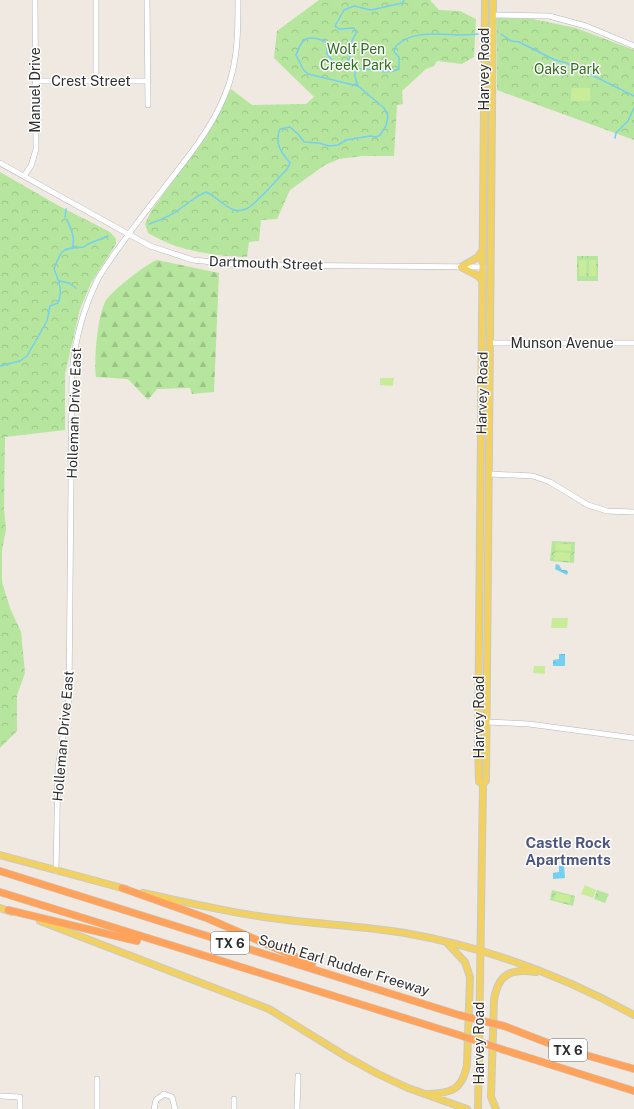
<svg xmlns="http://www.w3.org/2000/svg" width="634" height="1109" font-family="'Public Sans',sans-serif">
  <style>
    .forest { fill: url(#forest-firs) }
    .park { fill: url(#park-crowns) }
    .pitch { fill: #c9ec9a }
    .water { fill: url(#water-ripples) }
    .lines { fill: none; stroke-linecap: round; stroke-linejoin: round }
    .stream { stroke: #75cff0; stroke-width: 1.5 }
    .minor-casing { stroke: #b4b7c1; stroke-width: 6 }
    .major-casing { stroke: #c9c9c9; stroke-width: 8 }
    .highway-casing { stroke: #c9c9c9; stroke-width: 8 }
    .minor { stroke: #fff; stroke-width: 5 }
    .major { stroke: #f2d163; stroke-width: 6 }
    .highway { stroke: #ffa35c; stroke-width: 7 }
    .highway-bridge-casing { stroke: #c9c9c9; stroke-width: 8; stroke-linecap: butt }
    .highway-bridge { stroke: #ffa35c; stroke-width: 7 }
    .labels { text-anchor: middle; dominant-baseline: central; stroke-width: 3; stroke-linejoin: round; paint-order: stroke }
    .shield { fill: #fff; stroke: #6d6d6d; stroke-width: 1 }
    .shield-label { font-size: 13px; font-weight: bold; fill: #2e2e2e }
    .park-label { font-size: 14px; fill: #2c6e1b; stroke: #fff }
    .street-label { font-size: 14px; fill: #2e2e2e; stroke: #fff }
    .neighbourhood-label { font-size: 15px; font-weight: bold; fill: #4d5680; stroke: #fff }
  </style>
  <defs>
    <pattern id="forest-firs" width="22" height="20" patternUnits="userSpaceOnUse"><rect width="22" height="20" fill="#b6e59e"/><path d="M5 1l3.5 6h-7zM16 11l3.5 6h-7z" fill="#9dc588"/></pattern>
    <pattern id="park-crowns" width="20" height="18" patternUnits="userSpaceOnUse"><rect width="20" height="18" fill="#b6e59e"/><path d="M2 6a3 3 0 1 1 6 0M12 15a3 3 0 1 1 6 0" fill="none" stroke="#9dc588"/></pattern>
    <pattern id="water-ripples" width="26" height="14" patternUnits="userSpaceOnUse"><rect width="26" height="14" fill="#75cff0"/><path d="M2 4q2-2 4 0t4 0M15 11q2-2 4 0t4 0" fill="none" stroke="#66b2ce"/></pattern>
  </defs>
  <rect width="100%" height="100%" fill="#efe9e1"/>
  <path class="forest" d="M157 260 219 273 214 392 192 394 190 388 157 389 148 400 128 379 96 377C94 359 97 319 105 302 111 291 146 264 157 260Z"/>
  <path class="park" d="M319 0H430L439 10 460 11 476 19 474 57 462 64 437 61 434 66 426 69 402 91 403 104 397 105 394 156H362L339 159 325 165 290 190 277 219 261 220 259 241 249 242 247 257C214 256 177 251 148 233L145 224 151 211 207 134 231 89 252 105 306 104 314 97 274 58 277 31Z
    M497 18 533 19 576 28 634 50V140L497 90Z
    M0 172 59 206 110 232 116 239V244L91 283 80 309 65 374V430L5 437 4 509 6 529 2 550V582L10 608 21 632 25 673 17 695V731L0 748Z
    M577 256H598V281H577Z
    M552 541 575 542 574 563 550 561Z
    M552 890 575 896 573 906 550 900Z
    M597 890 609 894 605 903 594 899Z"/>
  <path class="pitch" d="M571 88H590V101H571Z
    M579 260H587L586 276H579Z
    M589 260H596V276H589Z
    M380 378H394L393 386 380 385Z
    M556 543 571 544V551L555 550Z
    M555 552 570 553V561L554 560Z
    M552 618H568L567 628H551Z
    M534 666H545V674L533 673Z
    M585 885 596 890 593 898 581 894Z
    M556 893 571 896 570 903 554 900Z"/>
  <path class="water" d="M556 564 559 565 562 570H566L568 572 567 575 555 569Z
    M559 654H565V666H553V660L559 659Z
    M559 866H564L565 878 553 879V873L559 872Z"/>
  <g class="lines">
    <path class="stream" d="M501 34 511 41 519 42 555 60 567 63 575 69 588 73 634 96
      M358 86 355 77V69C370 67 385 76 399 69V57L394 52 396 46C416 26 452 38 478 34
      M615 138 616 133 628 121 634 108
      M65 217 66 209
      M67 220C71 229 76 239 72 248
      M149 224C160 220 172 216 181 208 190 202 196 196 206 192 216 196 223 206 234 210 237 211 243 210 246 209 257 204 278 178 288 168L290 163C281 152 274 143 280 129L290 127 298 134 304 142 319 143 329 146 338 145 346 140 370 136 376 137 380 135 386 126 388 116 384 108 358 86 308 74 303 69 296 55C302 37 308 35 325 41L327 47V54L333 61 344 63 349 60 352 41 356 33 354 28 339 29 335 26 344 10 354 6 371 10 402 3 404 0
      M59 281 69 283 76 288
      M0 366 20 361 27 356 47 321 50 306 58 303C63 291 59 281 54 269 62 247 62 249 84 247L88 244 108 236"/>
    <g class="minor-casing">
      <path id="minor" d="M96 0V81
        M147 0 148 105
        M493 15 549 16 586 26 634 46
        M35 81H146
        M0 163 150 246 193 260 242 265 483 267
        M24 176 31 166 36 149 35 0
        M490 343H634
        M489 474 533 476 550 482 588 505 607 511 634 512
        M487 722 529 724 634 738
        M56 871 58 768 69 698 72 373C75 338 83 308 99 277 121 241 149 208 174 175 196 147 218 118 229 84 238 57 238 28 238 0
        M0 1096 20 1097V1109
        M97 1109V1079
        M154 1109 156 1100 164 1094 172 1097 175 1109
        M234 1109V1099
        M297 1109 298 1076"/>
    </g>
    <g class="major-casing">
      <path id="major" d="M482 251 478 257 461 267 478 276 483 282
        M483 784 479 782 478 744 485 0
        M0 855 126 889
        M143 893C181 901 219 910 258 916 307 924 356 925 405 933 485 947 563 976 634 1015
        M0 908 12 912
        M40 921 269 1009 347 1057 378 1074 408 1088 467 1109
        M428 1094C452 1093 462 1090 467 1065L470 977 465 962 448 944
        M478 1109 483 784 486 781 493 0
        M496 1109 491 1097 494 1000C498 974 511 968 536 972"/>
    </g>
    <g class="highway-casing">
      <path id="highway" d="M0 871 459 1015
        M122 888 209 919 312 964
        M0 892 459 1035
        M8 910 137 941
        M504 1026 561 1048 634 1069
        M504 1050 634 1091"/>
    </g>
    <use href="#minor" class="minor"/>
    <use href="#major" class="major"/>
    <use href="#highway" class="highway"/>
    <g class="highway-bridge-casing">
      <path id="highway-bridge" d="M459 1015 504 1026
        M459 1035 504 1050"/>
    </g>
    <use href="#highway-bridge" class="highway-bridge"/>
  </g>
  <g class="labels">
    <g class="shield">
      <rect x="211" y="932" width="38" height="22" rx="3"/>
      <rect x="549" y="1039" width="38" height="22" rx="3"/>
    </g>
    <g class="shield-label">
      <text x="230" y="943">TX 6</text>
      <text x="568" y="1050">TX 6</text>
    </g>
    <g class="park-label">
      <text x="356" y="49">Wolf Pen<tspan x="356" dy="16">Creek Park</tspan></text>
      <text x="567" y="69">Oaks Park</text>
    </g>
    <g class="street-label">
      <text transform="translate(484 69) rotate(-90)">Harvey Road</text>
      <text x="91" y="81">Crest Street</text>
      <text transform="translate(35 90) rotate(-90)">Manuel Drive</text>
      <text transform="translate(266 263) rotate(2)">Dartmouth Street</text>
      <text x="562" y="343">Munson Avenue</text>
      <text transform="translate(482 393) rotate(-89)">Harvey Road</text>
      <text transform="translate(74 413) rotate(-88)">Holleman Drive East</text>
      <text transform="translate(479 717) rotate(-90)">Harvey Road</text>
      <text transform="translate(63 736) rotate(-85)">Holleman Drive East</text>
      <text transform="translate(344 965) rotate(17)">South Earl Rudder Freeway</text>
      <text transform="translate(479 1043) rotate(-90)">Harvey Road</text>
    </g>
    <g class="neighbourhood-label">
      <text x="568" y="842">Castle Rock<tspan x="568" dy="17">Apartments</tspan></text>
    </g>
  </g>
</svg>
